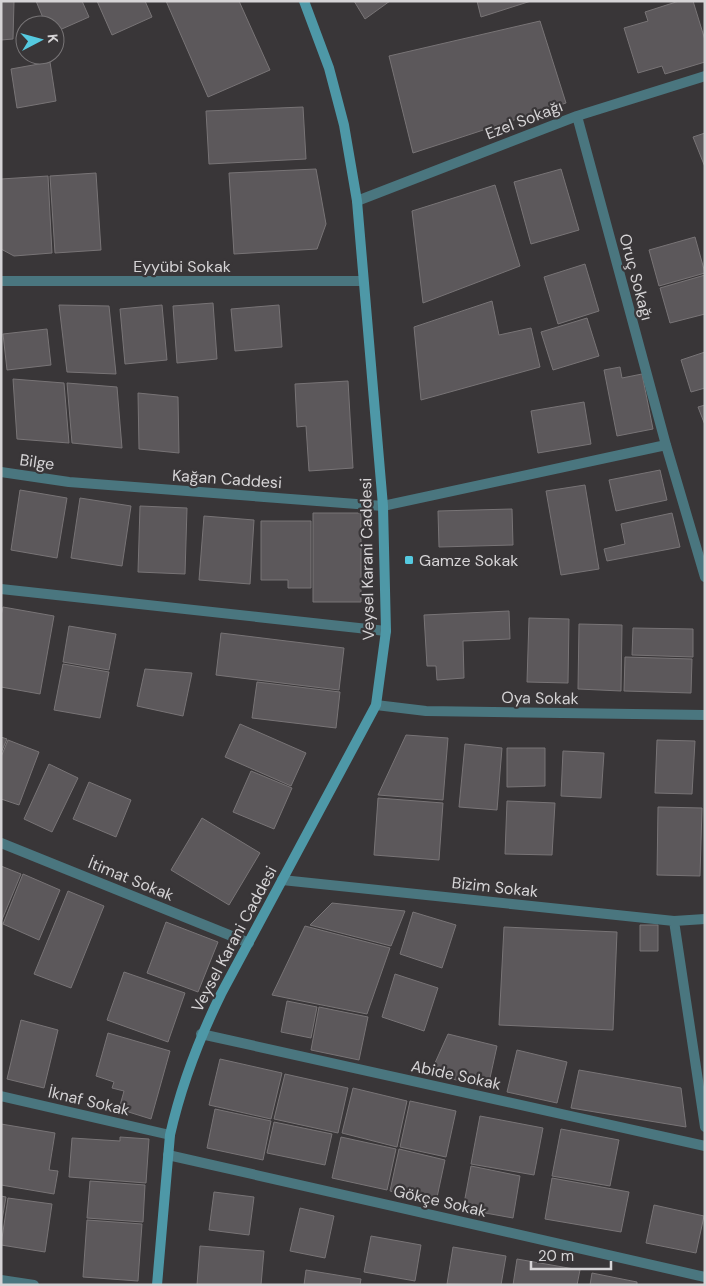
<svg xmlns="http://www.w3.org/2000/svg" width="706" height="1286" font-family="'DM Sans',sans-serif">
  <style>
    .building { fill: #5c585b; stroke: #787476 }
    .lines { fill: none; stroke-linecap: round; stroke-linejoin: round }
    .minor { stroke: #4a767f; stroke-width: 10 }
    .tertiary { stroke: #4a767f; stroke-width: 10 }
    .secondary { stroke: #4e98a7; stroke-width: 10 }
    .poi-dot { fill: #55cae0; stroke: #393638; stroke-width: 2 }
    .labels { text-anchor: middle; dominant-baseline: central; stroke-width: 4.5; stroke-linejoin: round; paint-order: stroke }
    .street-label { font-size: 16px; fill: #d6d4d6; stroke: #393638 }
    .poi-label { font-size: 16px; fill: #d6d4d6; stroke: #393638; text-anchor: start }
  </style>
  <rect width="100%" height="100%" fill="#393638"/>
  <path class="building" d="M1 1H14L13 39 1 40Z
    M36 1H82L89 17 55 32V25H46Z
    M97 1H145L152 17 112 35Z
    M166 1H239L270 70 208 97Z
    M354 1H390L365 19Z
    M477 1H531L481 17Z
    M679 1H693L705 40V62L665 74 662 66 638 73 624 28 648 21 645 12Z
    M540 21 566 103 413 153 389 56Z
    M50 62 56 101 17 108 11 69Z
    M303 107 306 159 209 164 206 111Z
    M705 133V167L693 137Z
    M316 169 326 224 317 249 234 254 229 173Z
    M561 169 579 230 531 244 514 182Z
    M96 173 101 250 55 253 50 176Z
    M48 176 52 253 14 256 1 249V179Z
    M495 185 520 266 423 303 412 211Z
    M695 237 705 273 659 286 649 250Z
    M585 264 599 311 558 324 544 277Z
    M705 275V314L670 323 660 288Z
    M492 301 499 335 531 328 540 367 421 400 414 327Z
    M213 303 217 359 177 363 173 306Z
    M59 305 109 306 116 374 67 372Z
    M162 305 167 360 125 364 120 309Z
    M279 305 282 347 235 351 231 309Z
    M587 318 599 356 553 370 541 332Z
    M47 329 51 365 7 370 3 334Z
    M705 352V388L691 392 681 360Z
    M620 367 622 378 642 374 653 429 617 436 604 370Z
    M13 379 64 383 69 443 17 439Z
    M348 381 353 468 309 471 306 426 297 427 295 384Z
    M67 383 117 387 122 448 72 443Z
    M138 393 178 397 179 453 139 449Z
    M584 402 591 444 538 453 531 411Z
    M705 405V425L698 407Z
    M660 470 667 500 616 511 609 480Z
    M585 485 599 569 561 575 546 491Z
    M20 490 67 498 57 558 11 550Z
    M80 498 131 506 122 566 71 558Z
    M140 506 187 508 185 574 138 572Z
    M512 509 513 545 439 547 438 511Z
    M313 513H361V602H313Z
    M672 513 680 547 607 561 604 549 625 544 621 524Z
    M204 516 254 520 250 584 199 580Z
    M261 521H311V588H288V580H261Z
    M3 607 54 616 40 694 1 687V616Z
    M509 611 510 639 463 641 464 678 437 680 436 666H427L424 615Z
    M529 618 569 619 568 683 527 682Z
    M579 624 622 625 621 691 578 689Z
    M69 626 116 634 109 670 63 662Z
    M633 628 693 629V657L632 655Z
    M221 633 344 648 339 690 216 675Z
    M625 657 692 659 691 693 624 691Z
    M63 664 109 672 100 718 54 710Z
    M145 669 192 673 183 716 137 706Z
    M257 682 340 692 336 728 252 718Z
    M240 724 306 753 291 786 225 757Z
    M406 735 448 738 443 800 378 795Z
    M1 737 7 739 1 753Z
    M8 740 39 752 19 805 1 799V757Z
    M657 740 695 741 692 794 655 793Z
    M465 744 502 748 497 810 459 807Z
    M507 748H545V786L507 787Z
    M563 751 604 753 601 798 561 796Z
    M49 764 78 778 52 832 24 819Z
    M251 771 292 788 274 829 233 812Z
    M89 782 131 800 116 837 73 819Z
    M378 798 443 803 439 860 374 855Z
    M507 801 555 803 552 855 505 854Z
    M658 807 702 808 700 876 657 875Z
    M202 818 260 853 229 905 171 870Z
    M1 866 21 874 1 922Z
    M23 874 60 890 39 940 3 924Z
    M68 891 104 906 71 988 34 974Z
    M332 903 405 911 391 946 310 925Z
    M413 912 456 925 442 968 400 954Z
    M166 922 218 942 198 992 147 973Z
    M640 925H658V951H640Z
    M305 926 390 948 367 1014 272 995Z
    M504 927 617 932 613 1030 499 1025Z
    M124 972 185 993 168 1042 107 1020Z
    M395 974 438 988 424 1031 382 1017Z
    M287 1001 317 1007 311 1038 281 1032Z
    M319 1007 368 1017 359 1060 311 1050Z
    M21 1020 58 1030 44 1088 7 1079Z
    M108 1033 170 1051 151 1119 119 1109 124 1091 112 1088 114 1082 96 1076Z
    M448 1034 497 1046 488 1087 430 1074Z
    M517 1050 567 1062 557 1103 507 1092Z
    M220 1059 282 1073 271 1119 209 1105Z
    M579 1070 681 1088 686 1127 571 1108Z
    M285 1074 348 1088 338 1133 274 1119Z
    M353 1088 407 1101 397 1147 342 1133Z
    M410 1101 456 1111 446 1157 400 1147Z
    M215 1109 271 1121 263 1160 207 1148Z
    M480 1116 543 1128 534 1175 471 1164Z
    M274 1122 332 1134 325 1165 267 1153Z
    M1 1124 55 1133 49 1170 58 1171 54 1194 1 1185Z
    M561 1129 619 1140 610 1186 552 1176Z
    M120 1137 149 1139 146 1183 69 1177 72 1138 120 1141Z
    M341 1137 396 1149 387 1190 332 1178Z
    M399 1149 445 1160 436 1202 390 1191Z
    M471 1166 520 1176 513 1218 463 1209Z
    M552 1178 629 1192 621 1232 545 1219Z
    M90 1181 145 1185 143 1222 87 1218Z
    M214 1192 254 1197 249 1235 209 1230Z
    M1 1196 6 1197 1 1226Z
    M8 1198 52 1204 45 1252 1 1245Z
    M654 1205 704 1216 696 1253 646 1243Z
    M300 1208 334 1216 325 1258 290 1251Z
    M87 1220 142 1224 138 1281 83 1277Z
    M371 1236 421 1245 415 1281 364 1272Z
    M200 1246 264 1251 261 1285H197Z
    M453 1247 506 1256 501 1285 447 1284Z
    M517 1259 580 1270 577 1285H513Z
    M306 1270 361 1279 360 1285H304Z
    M592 1273 637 1282V1285H590Z"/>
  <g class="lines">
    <path class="minor" d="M577 116 666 445 705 577
      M357 201 577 116 705 76
      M1 281H363
      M1 472 69 482 383 506 666 445
      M1 589 386 631
      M1 843 249 943
      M282 880 674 921 705 919
      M674 921 705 1127
      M201 1034 705 1146
      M1 1096 170 1135
      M168 1155 705 1277
      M1 1280 34 1285"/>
    <path class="tertiary" d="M376 705 426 711 705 715"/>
    <path class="secondary" d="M157 1285 170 1135C181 1086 199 1039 221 994L376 705 386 631 383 506 357 201 344 125 329 68 304 1"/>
  </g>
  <rect class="poi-dot" x="404" y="555" width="10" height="10" rx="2.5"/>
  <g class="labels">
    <g class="street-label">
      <text transform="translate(524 120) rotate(-21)">Ezel Sokağı</text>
      <text x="182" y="266">Eyyübi Sokak</text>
      <text transform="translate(636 277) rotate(75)">Oruç Sokağı</text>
      <text transform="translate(37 462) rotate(8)">Bilge</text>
      <text transform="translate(227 479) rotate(4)">Kağan Caddesi</text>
      <text transform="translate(367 559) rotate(-91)">Veysel Karani Caddesi</text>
      <text transform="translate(540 698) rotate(1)">Oya Sokak</text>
      <text transform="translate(131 879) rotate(22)">İtimat Sokak</text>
      <text transform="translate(495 887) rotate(6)">Bizim Sokak</text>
      <text transform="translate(234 939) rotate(-62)">Veysel Karani Caddesi</text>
      <text transform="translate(456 1075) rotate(12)">Abide Sokak</text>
      <text transform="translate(89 1101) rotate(13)">İknaf Sokak</text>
      <text transform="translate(440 1201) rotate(13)">Gökçe Sokak</text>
    </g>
    <g class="poi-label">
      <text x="419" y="560">Gamze Sokak</text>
    </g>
  </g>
  <rect width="706" height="1286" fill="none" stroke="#d6d4d6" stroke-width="5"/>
  <g transform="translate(40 40) rotate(84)"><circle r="24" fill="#393638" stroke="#787577"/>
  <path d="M0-4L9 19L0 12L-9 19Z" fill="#55cae0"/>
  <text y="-8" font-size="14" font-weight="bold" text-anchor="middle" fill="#d6d4d6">K</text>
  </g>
  <path d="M531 1261v8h80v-8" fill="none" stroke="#d6d4d6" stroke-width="2.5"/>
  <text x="538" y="1261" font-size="15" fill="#d6d4d6" stroke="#393638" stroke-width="4" paint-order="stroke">20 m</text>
</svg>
